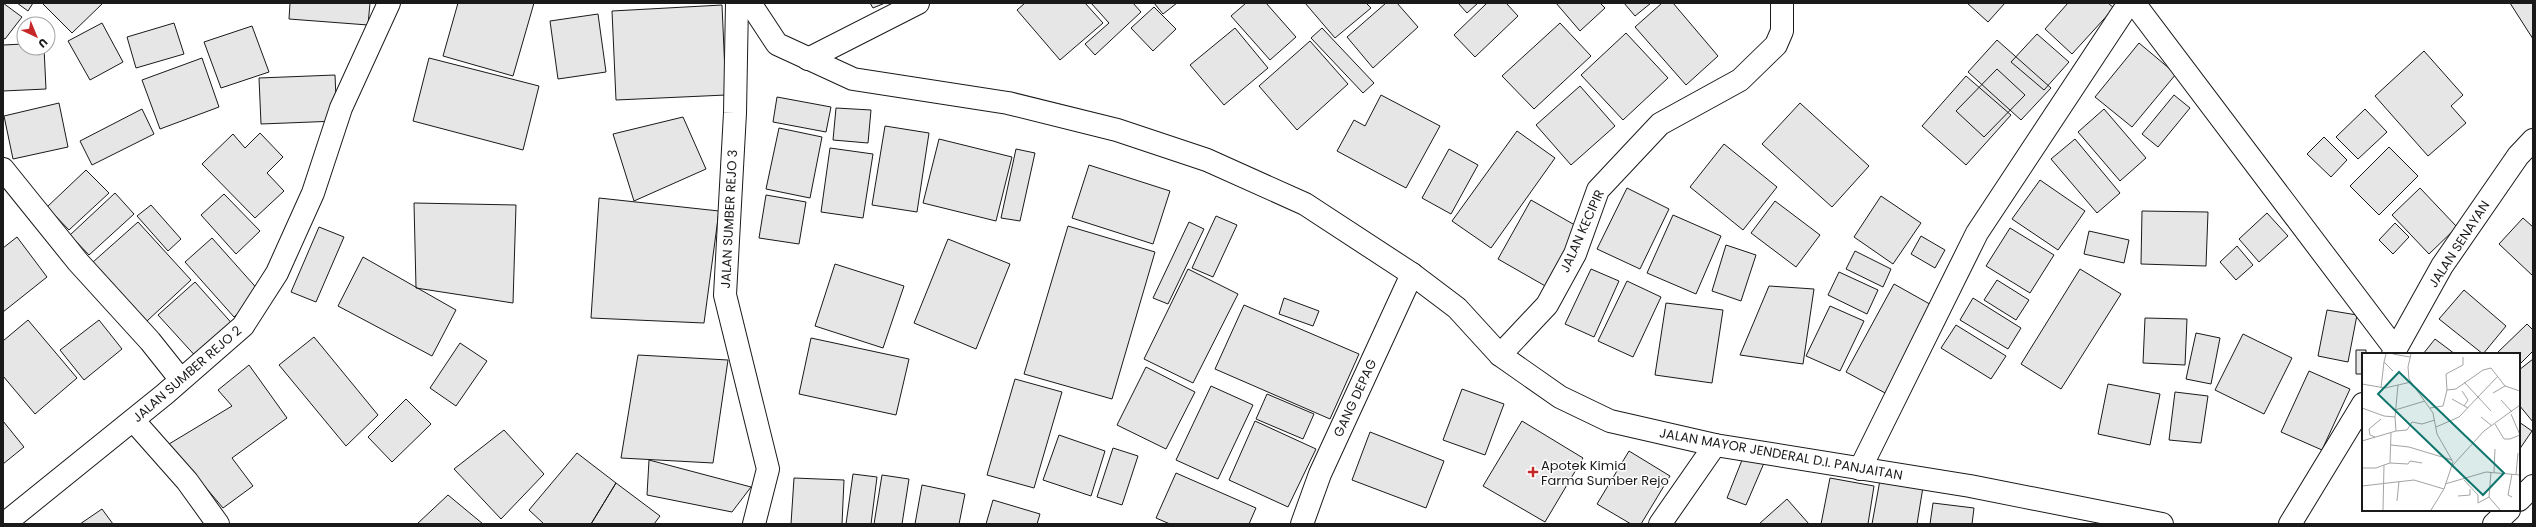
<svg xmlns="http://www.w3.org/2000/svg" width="2536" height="527" font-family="Poppins,sans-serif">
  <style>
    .building { fill: #e6e6e6; stroke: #1a1a1a }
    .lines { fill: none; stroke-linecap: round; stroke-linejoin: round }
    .minor-casing { stroke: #1a1a1a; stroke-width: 24 }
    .secondary-casing { stroke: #1a1a1a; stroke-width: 24 }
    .minor { stroke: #fff; stroke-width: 22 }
    .secondary { stroke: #fff; stroke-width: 22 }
    .poi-dot { fill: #c62828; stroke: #fff; stroke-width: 1.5 }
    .labels { text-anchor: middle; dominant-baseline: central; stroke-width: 3; stroke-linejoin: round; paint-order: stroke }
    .street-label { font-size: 13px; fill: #1a1a1a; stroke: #fff }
    .poi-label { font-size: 13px; fill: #1a1a1a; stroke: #fff; text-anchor: start }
    .inset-road { fill: none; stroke: #a3a3a3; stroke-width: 1 }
    .view { fill: #0f766e; fill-opacity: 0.15; stroke: #0f766e; stroke-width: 2 }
    .inset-edge { fill: none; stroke: #1a1a1a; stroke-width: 2 }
  </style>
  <rect width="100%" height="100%" fill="#fff"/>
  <path class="building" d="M3 3 22 17 5 39 3 38Z
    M17 3H33L28 11Z
    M42 3H101L102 4 72 33Z
    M290 3H370L368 25 289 19Z
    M458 3H534L513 76 443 56Z
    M870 3H885L873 8Z
    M1025 3H1085L1103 23 1060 60 1017 10Z
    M1091 3H1133L1141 12 1095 55 1085 44 1109 23Z
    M1154 3H1177L1163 14Z
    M1246 3H1266L1296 37 1270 60 1231 16Z
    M1305 3H1366L1371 8 1335 38Z
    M1386 3H1397L1418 27 1373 68 1347 37Z
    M1458 3H1478L1467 13Z
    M1487 3H1506L1518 16 1475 57 1454 35Z
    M1556 3H1600L1605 8 1580 31Z
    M1624 3H1651L1635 16Z
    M1662 3H1673L1718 56 1686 85 1635 27Z
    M1967 3H2005L1988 22Z
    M2068 3H2108L2114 8 2072 54 2045 29Z
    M2510 3H2533V39Z
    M722 5 726 95 616 100 612 11Z
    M1154 7 1176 29 1153 51 1131 28Z
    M598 14 606 72 558 79 550 21Z
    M102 23 123 62 90 80 68 41Z
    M174 23 184 54 136 68 127 37Z
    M1560 23 1591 56 1534 109 1502 76Z
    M252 26 269 72 221 88 204 42Z
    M1235 28 1268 68 1224 105 1190 65Z
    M1322 28 1374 83 1363 93 1311 38Z
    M1626 33 1668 78 1623 120 1581 75Z
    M2037 34 2069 62 2044 90 2011 62Z
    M1997 40 2051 88 2021 120 1968 72Z
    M1310 41 1348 84 1297 130 1259 86Z
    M2139 43 2176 74 2132 127 2095 97Z
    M24 44V48H44L46 89 3 91V45Z
    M2424 51 2463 95 2451 106 2466 123 2428 156 2375 96Z
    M202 58 219 107 160 129 142 80Z
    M429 58 539 86 523 150 413 121Z
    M1997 69 2025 95 1984 137 1956 111Z
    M335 75 337 121 261 124 259 78Z
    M1966 76 2011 115 1966 165 1922 126Z
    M1580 86 1615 126 1571 165 1536 125Z
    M1381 95 1440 126 1406 188 1337 151 1354 120 1365 126Z
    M2174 95 2190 108 2158 147 2142 134Z
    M777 97 831 107 826 132 773 122Z
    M59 103 68 147 13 159 4 116Z
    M1800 103 1869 166 1832 207 1762 144Z
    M836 108 871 110 868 143 833 140Z
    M142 109 154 134 92 165 80 141Z
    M2104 109 2146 158 2120 181 2078 132Z
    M2365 109 2387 132 2358 159 2336 137Z
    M683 117 706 169 634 201 613 134Z
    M885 126 929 133 917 212 872 205Z
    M779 128 822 137 810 198 766 189Z
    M1517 131 1555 158 1491 248 1452 221Z
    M260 133 283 157 267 173 284 191 255 218 202 164 233 134 245 148Z
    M2324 137 2347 160 2331 177 2307 154Z
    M939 139 1012 157 996 221 923 203Z
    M2075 139 2120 193 2097 213 2051 159Z
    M1724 144 1777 187 1743 230 1690 187Z
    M2389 147 2418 176 2379 215 2350 186Z
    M830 148 873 154 863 218 821 212Z
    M1016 149 1035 153 1020 221 1001 218Z
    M1449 149 1478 165 1451 214 1422 198Z
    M1089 165 1170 191 1153 244 1072 218Z
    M86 170 109 193 69 230 47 207Z
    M2040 180 2085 211 2058 250 2012 219Z
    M1627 188 1669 209 1640 269 1597 249Z
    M2420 188 2457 227 2429 254 2392 215Z
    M115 193 134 214 89 255 70 235Z
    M224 194 260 231 236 254 201 215Z
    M766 195 806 202 799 244 759 238Z
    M1881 196 1921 223 1893 264 1854 237Z
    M599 198 719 211 704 323 591 318Z
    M1531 200 1580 228 1547 287 1498 259Z
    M1775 201 1820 235 1796 267 1751 233Z
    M414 203 516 205 513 303 416 288Z
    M151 205 181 239 168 251 137 216Z
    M2142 211 2208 212 2206 266 2141 264Z
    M2267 213 2288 236 2259 262 2239 239Z
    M1673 215 1721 236 1696 294 1647 273Z
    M1216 216 1237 225 1213 277 1192 268Z
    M2523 218 2533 227V276L2499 244Z
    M138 222 191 280 147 321 93 262Z
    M1189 222 1204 229 1168 304 1153 298Z
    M2395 223 2409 237 2393 254 2379 240Z
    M1068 226 1155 252 1112 399 1024 374Z
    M319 227 344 237 316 302 291 292Z
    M2010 228 2054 255 2030 293 1986 266Z
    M2089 231 2129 240 2124 263 2084 254Z
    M1921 236 1945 250 1935 268 1911 254Z
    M17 237 47 277 3 312V248Z
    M212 238 261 293 234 317 185 262Z
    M948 239 1010 264 976 349 914 323Z
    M1726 245 1756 255 1741 301 1712 291Z
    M2237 246 2253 265 2236 280 2220 262Z
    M1855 251 1891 269 1883 287 1846 269Z
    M363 257 456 310 432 356 338 306Z
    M835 264 904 286 883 348 815 326Z
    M1188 269 1238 294 1193 383 1144 359Z
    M1591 269 1619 281 1594 337 1565 324Z
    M2080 269 2121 294 2061 389 2021 364Z
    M1839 272 1878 290 1867 314 1828 295Z
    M1997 280 2029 300 2016 320 1984 300Z
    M1627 281 1661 297 1633 357 1598 341Z
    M195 282 236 328 199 360 158 315Z
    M1894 284 1935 307 1887 394 1846 372Z
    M1769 286 1814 289 1803 364 1740 355Z
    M2464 290 2506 326 2483 354 2439 319Z
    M1284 298 1319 311 1313 326 1279 314Z
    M1973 298 2021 328 2008 349 1960 320Z
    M1666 303 1723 310 1712 383 1655 375Z
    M1244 305 1359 354 1330 419 1215 369Z
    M1830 306 1864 321 1840 371 1806 356Z
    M2327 310 2357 315 2348 362 2318 356Z
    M2145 318 2187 319 2185 365 2143 363Z
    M28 320 77 378 35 414 3 376V341Z
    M99 320 122 349 84 380 60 350Z
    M2527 324 2533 330V351L2519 365V354H2496Z
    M1956 325 2006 356 1991 379 1941 348Z
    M2196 333 2220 338 2211 384 2186 379Z
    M2243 334 2292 358 2264 414 2215 390Z
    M314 337 378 415 346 446 279 365Z
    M811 338 909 359 896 415 799 394Z
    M2435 339 2455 354H2423Z
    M460 343 487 361 456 406 430 388Z
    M2356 350H2366V354H2363V374H2356Z
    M638 355 728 360 713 463 621 458Z
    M2533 359V422L2519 405V370Z
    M249 365 287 418 232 458 253 486 223 508 169 444 232 406 218 390Z
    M1146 367 1195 392 1166 449 1117 425Z
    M2309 371 2350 389 2322 450 2281 432Z
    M1015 379 1062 392 1034 488 987 475Z
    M2108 384 2160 394 2150 445 2098 434Z
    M1211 386 1253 405 1218 479 1176 460Z
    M1462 389 1504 404 1485 455 1443 440Z
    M2175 392 2208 396 2201 443 2169 440Z
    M1267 394 1314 414 1303 439 1256 419Z
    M406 399 431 424 392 462 368 437Z
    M3 421 24 447 3 464Z
    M1255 421 1316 449 1288 507 1229 480Z
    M1522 421 1583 458 1545 522 1483 486Z
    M2519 422 2532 431 2519 450Z
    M504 430 544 474 501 519 454 469Z
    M1370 432 1444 461 1426 508 1352 480Z
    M1059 435 1105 451 1091 496 1043 480Z
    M1113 448 1138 456 1122 505 1097 497Z
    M1629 451 1670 476 1641 524H1631L1597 504Z
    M577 453 616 483 591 524H544L529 510Z
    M1744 455 1764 463 1746 505 1727 498Z
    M649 460 751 487 732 512 647 495Z
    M1176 473 1256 508 1249 524H1170L1156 518Z
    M853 474 877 477 871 524H846Z
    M882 475 909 479 902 524H874Z
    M794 478 844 480 842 524H791Z
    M1830 478 1874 486 1868 524H1821Z
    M1880 480 1923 487 1917 524H1872Z
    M616 483 660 516 654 524H591Z
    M922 485 965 494 959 524H915Z
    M448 495 483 524H417Z
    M1787 499 1809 524H1759Z
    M993 500 1040 514 1037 524H986Z
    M1933 503 1974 508 1972 524H1930Z
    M102 509 113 524H80Z"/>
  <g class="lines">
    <g class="minor-casing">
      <path id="minor" d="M737 3 735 113 725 295 768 469 754 524
        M2134 3 2396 350
        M808 59 918 3
        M3 169 78 262 150 341 181 380
        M2393 354 2442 266 2518 156 2533 140
        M1500 355 1547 305 1575 254 1598 190 1660 124 1740 80 1776 45 1782 31V3
        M133 420 187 481 218 524
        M1860 469 1977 233 2129 3
        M2519 500 2533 486
        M4 524 165 394 243 326 277 273 313 193 341 108 389 3
        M1302 524 1320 474 1412 274
        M1660 524 1715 445
        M2290 524 2363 404
        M2494 524 2509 510"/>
    </g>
    <g class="secondary-casing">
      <path id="secondary" d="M750 3 777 44 853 79 1008 103 1117 130 1207 160 1305 204 1412 274 1457 308 1500 355 1560 397 1610 421 1715 445 1970 486 2162 524"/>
    </g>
    <use href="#minor" class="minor"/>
    <use href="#secondary" class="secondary"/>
  </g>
  <path class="poi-dot" d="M1531 466h4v4h4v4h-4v4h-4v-4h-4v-4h4z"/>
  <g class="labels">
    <g class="street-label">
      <text transform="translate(729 219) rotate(-87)">JALAN SUMBER REJO 3</text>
      <text transform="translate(1582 231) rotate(-66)">JALAN KECIPIR</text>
      <text transform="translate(2459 244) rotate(-57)">JALAN SENAYAN</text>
      <text transform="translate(187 374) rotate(-41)">JALAN SUMBER REJO 2</text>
      <text transform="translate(1355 398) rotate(-65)">GANG DEPAG</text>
      <text transform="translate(1781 454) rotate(10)">JALAN MAYOR JENDERAL D.I. PANJAITAN</text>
    </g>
    <g class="poi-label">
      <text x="1541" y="465">Apotek Kimia<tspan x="1541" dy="15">Farma Sumber Rejo</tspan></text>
    </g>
  </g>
  <g transform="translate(2362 353)">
    <rect width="158" height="158" fill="#fff"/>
    <path class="inset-road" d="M24 1 22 9 31 18M31 1 48 4M49 1 46 14 47 26 71 60 75 81 91 109 82 136 69 157M102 29 129 58M0 31 23 35 49 29M19 35 22 9M85 37 94 36 121 17 129 15 143 33 158 38M100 38 106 47 102 53M131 40 143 33M90 46 106 55M139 47 150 59M0 55 22 63 33 64M68 55 81 53 85 37 84 21 101 12V4M33 57 63 48M119 64 130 73M133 71 142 86H148L158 82 149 61M74 74 97 64 136 23M34 78 33 64 36 32M13 84 8 82 7 76 19 66M0 88 34 78 45 77 50 69 60 71 73 67M29 92 47 94 90 107M28 110 46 111 48 108 60 110M91 112 122 78 158 52M0 115H14L22 112M132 119 133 96M150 121 146 142 150 144M154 121 156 100M102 127 116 142V150L127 144 138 157M83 131 124 119 158 122M0 133 52 127 82 136M96 143 108 142V136M127 144 129 119M35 148 37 128M21 157 22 112 28 110 29 80"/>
    <path class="view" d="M37 19 142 120 121 142 16 41Z"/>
    <rect width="158" height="158" class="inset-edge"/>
  </g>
  <rect width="2536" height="527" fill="none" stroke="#1a1a1a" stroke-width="8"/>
  <g transform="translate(36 36) rotate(136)"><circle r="19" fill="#ffffff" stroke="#a3a3a3"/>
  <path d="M0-3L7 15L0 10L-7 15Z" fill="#c62828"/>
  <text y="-6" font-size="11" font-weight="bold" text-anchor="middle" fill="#1a1a1a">U</text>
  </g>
</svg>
